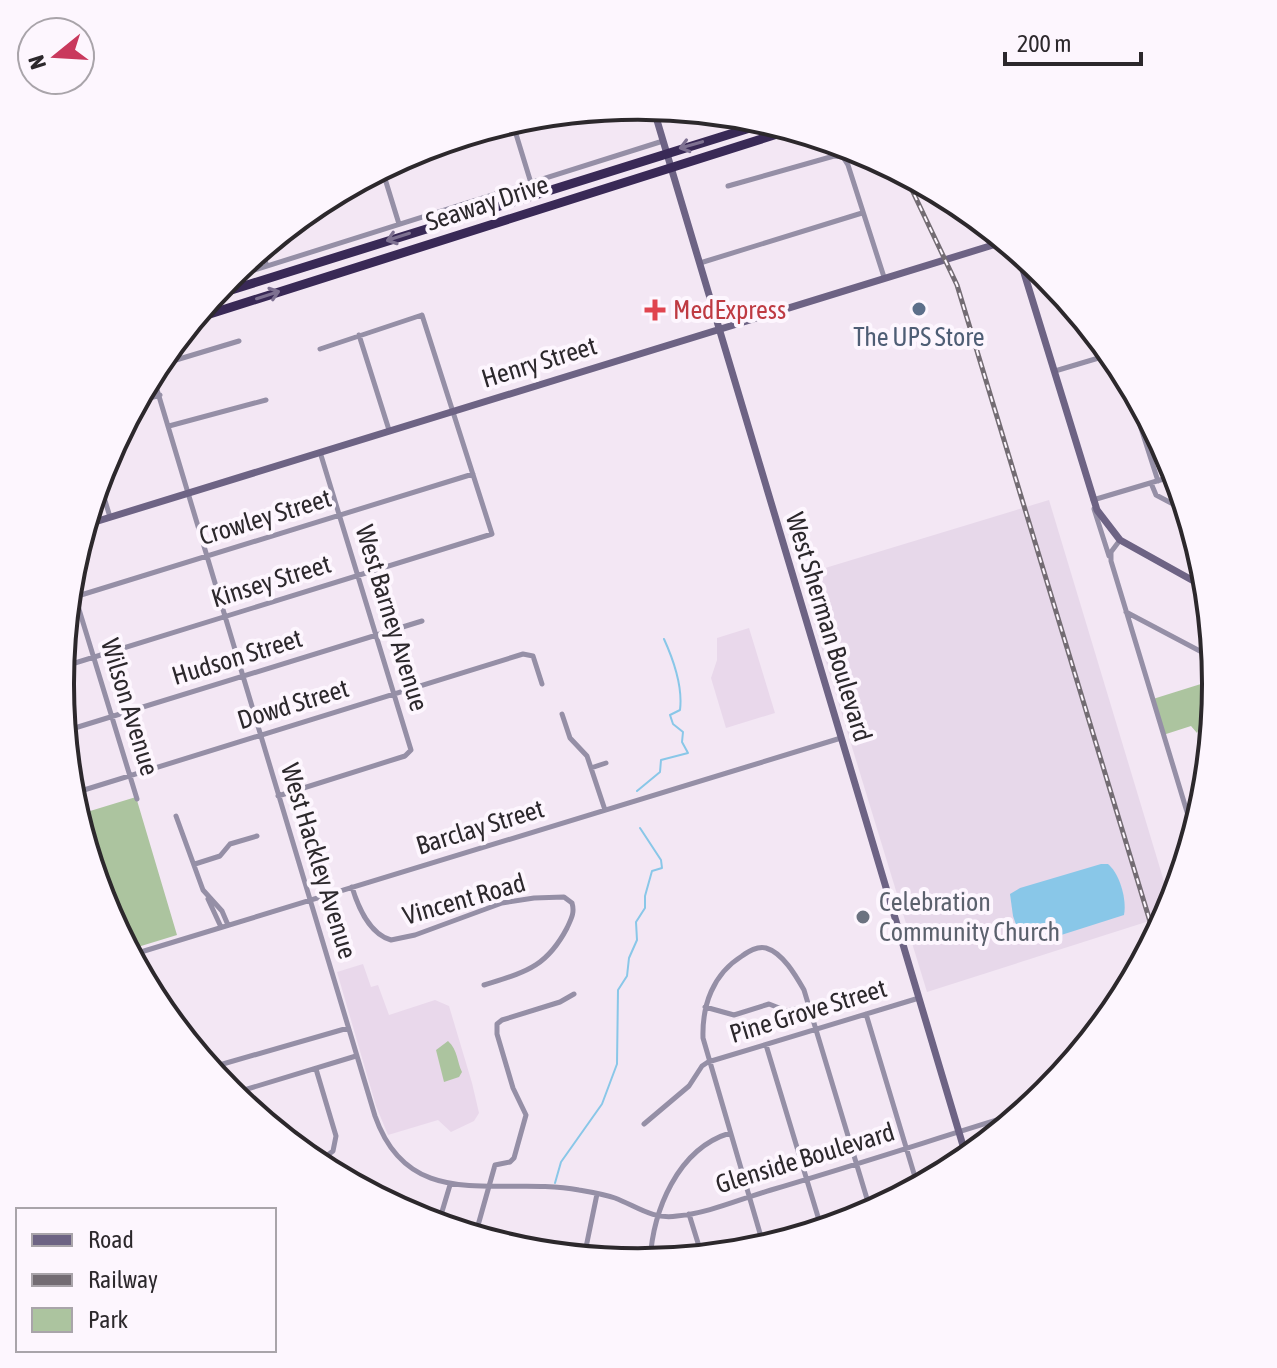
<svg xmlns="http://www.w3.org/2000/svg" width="1277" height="1368" font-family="'Asap Condensed',sans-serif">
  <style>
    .built { fill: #e9d8eb }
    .industrial { fill: #e7d8ea }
    .green { fill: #acc49f }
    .water { fill: #89c7e8 }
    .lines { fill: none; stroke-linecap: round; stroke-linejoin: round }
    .stream { stroke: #89c7e8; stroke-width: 2 }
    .street { stroke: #958fa6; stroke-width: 5 }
    .secondary { stroke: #6d6384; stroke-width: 7 }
    .highway { stroke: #392956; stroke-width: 9 }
    .rail-casing { stroke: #736c73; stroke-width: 5 }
    .rail { stroke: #fdf6fe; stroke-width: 2; stroke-dasharray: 6; stroke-linecap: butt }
    .oneway { stroke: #7e7191 }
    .service-dot { fill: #5c6f8a; stroke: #fdf6fe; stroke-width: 3 }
    .health-dot { fill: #e0444e; stroke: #fdf6fe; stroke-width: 3 }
    .worship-dot { fill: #6b7280; stroke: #fdf6fe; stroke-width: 3 }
    .labels { text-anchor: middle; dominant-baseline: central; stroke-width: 8; stroke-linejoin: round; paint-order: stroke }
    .street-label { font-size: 26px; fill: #2c282c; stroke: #fdf6fe }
    .health-label { font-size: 26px; fill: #be3a42; stroke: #fdf6fe; text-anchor: start }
    .service-label { font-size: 26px; fill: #4e5e75; stroke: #fdf6fe }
    .worship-label { font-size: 26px; fill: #5b616d; stroke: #fdf6fe; text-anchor: start }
    .rim { fill: none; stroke: #2c282c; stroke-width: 4 }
  </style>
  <rect width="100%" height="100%" fill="#f3e7f4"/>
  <path class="built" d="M749 628 775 713 726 728 711 678 717 660V638Z
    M363 964 371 987 378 985 389 1015 435 1000 449 1006 472 1083 479 1113 474 1121 451 1132 438 1120 388 1135 376 1106 337 972Z"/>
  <path class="industrial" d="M1049 500 1172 908 1168 915 927 992 814 623 812 572Z"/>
  <path class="green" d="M1204 683 1216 690 1213 720 1204 719 1197 733 1191 726 1163 735 1153 699Z
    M136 797 177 935 128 950 104 905 77 815Z
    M448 1041C458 1050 457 1062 462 1072L459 1077 444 1082 436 1050Z"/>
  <path class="water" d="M1101 864H1108C1120 874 1127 900 1124 915L1033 944 1022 942 1013 916 1010 894 1020 888Z"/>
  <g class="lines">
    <path class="stream" d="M637 791 660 772 661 760 688 753 682 742 683 732 673 724 670 715 680 710C683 686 674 661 664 639
      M555 1183 561 1162 602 1104 617 1064 618 990 627 976 629 958 637 940 636 922 645 908V896L652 871 662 868 661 860 640 828"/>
    <path class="street" d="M512 121 531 183
      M382 169 399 224
      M728 186 834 156 843 157 848 165 884 277
      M261 249 267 266
      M700 263 862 213
      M226 279 663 141
      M359 335 389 430
      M156 366 239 341
      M1121 366 1158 481
      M1055 371 1112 354
      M152 373 375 1116C410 1216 501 1175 579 1190 591 1192 603 1194 615 1198 636 1206 653 1220 677 1216 709 1213 740 1199 771 1190 856 1165 941 1137 1026 1111
      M136 402 160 395
      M169 426 266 400
      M99 481 110 517
      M1151 483 1156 495 1188 512
      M1093 500 1177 475
      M1094 509 1109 556
      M1120 540 1111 552V561L1194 835
      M70 580 137 799
      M68 599 473 474
      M1126 612 1215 659
      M62 667 492 534 422 315 320 349
      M562 714 570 738 587 756 605 810
      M65 731 422 621
      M591 768 606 763
      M71 794 523 654 533 656 542 684
      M278 796 405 756 411 750 320 452
      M176 816 203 890 222 911 228 925
      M195 864 220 856 230 844 257 836
      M352 887C358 907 370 934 391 940L415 935 502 903 534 898 564 897 572 903C575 913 571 919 567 928 546 968 525 972 484 985
      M208 899 221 927
      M131 955 841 738
      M705 1007 734 1015 769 1004 787 1011 809 1006
      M866 1014 918 1187
      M766 1045 822 1230
      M209 1068 348 1028
      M316 1069 336 1136 333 1151 316 1164
      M231 1094 356 1056
      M644 1124 689 1086 702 1066 708 1062 919 998
      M689 1214 702 1256
      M438 1225 450 1185
      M475 1236 495 1165 510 1162 514 1158 526 1115 513 1088 497 1034V1024L502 1020 560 1002 574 994
      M764 1247 703 1038C702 1005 713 974 742 956 749 951 757 946 766 948 783 953 796 976 804 990L871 1212
      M584 1257 597 1194
      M650 1261C653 1211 677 1149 730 1133"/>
    <path class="secondary" d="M653 107 967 1159
      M1017 250 1097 510 1120 540 1208 589
      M85 525 1006 241"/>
    <path class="highway" d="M212 296 769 122
      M194 319 793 129"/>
    <g class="rail-casing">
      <path id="rail" d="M904 173 957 285 1155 938"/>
    </g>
    <use href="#rail" class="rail"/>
  </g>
  <defs><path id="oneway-shaft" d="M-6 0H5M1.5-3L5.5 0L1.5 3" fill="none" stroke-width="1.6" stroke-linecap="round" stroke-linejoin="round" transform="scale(2)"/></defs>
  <g class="oneway">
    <use href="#oneway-shaft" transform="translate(691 145) rotate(164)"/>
    <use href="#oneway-shaft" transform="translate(398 237) rotate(162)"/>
    <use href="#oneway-shaft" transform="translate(268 295) rotate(-18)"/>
  </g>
  <circle class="service-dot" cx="919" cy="309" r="8"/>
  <path class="health-dot" d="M651 298h8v8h8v8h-8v8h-8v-8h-8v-8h8z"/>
  <circle class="worship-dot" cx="863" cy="917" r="8"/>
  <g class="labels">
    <g class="street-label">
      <text transform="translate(487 203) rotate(-18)">Seaway Drive</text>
      <text transform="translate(539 362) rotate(-17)">Henry Street</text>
      <text transform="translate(265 517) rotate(-17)">Crowley Street</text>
      <text transform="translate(271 581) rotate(-17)">Kinsey Street</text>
      <text transform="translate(392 618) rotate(73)">West Barney Avenue</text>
      <text transform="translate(829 627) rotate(73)">West Sherman Boulevard</text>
      <text transform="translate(237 657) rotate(-17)">Hudson Street</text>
      <text transform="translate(293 704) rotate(-17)">Dowd Street</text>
      <text transform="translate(130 707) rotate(73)">Wilson Avenue</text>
      <text transform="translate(480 827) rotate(-17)">Barclay Street</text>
      <text transform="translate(319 861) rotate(73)">West Hackley Avenue</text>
      <text transform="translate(464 899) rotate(-16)">Vincent Road</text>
      <text transform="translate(808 1011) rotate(-17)">Pine Grove Street</text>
      <text transform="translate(805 1158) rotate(-17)">Glenside Boulevard</text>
    </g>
    <g class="health-label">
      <text x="673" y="310">MedExpress</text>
    </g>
    <g class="service-label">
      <text x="919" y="337">The UPS Store</text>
    </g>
    <g class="worship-label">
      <text x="879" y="902">Celebration<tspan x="879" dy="30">Community Church</tspan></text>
    </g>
  </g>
  <path d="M0 0H1277V1368H0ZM74 684a564 564 0 1 1 1128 0a564 564 0 1 1-1128 0Z" fill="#fdf6fe" fill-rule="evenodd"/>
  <path class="rim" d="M74 684a564 564 0 1 1 1128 0a564 564 0 1 1-1128 0Z"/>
  <rect x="16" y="1208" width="260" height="144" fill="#fdf6fe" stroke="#a9a4aa" stroke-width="2"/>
  <rect x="32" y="1234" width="40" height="12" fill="#6d6384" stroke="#a9a4aa" stroke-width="2"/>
  <text x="88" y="1248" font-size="24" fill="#2c282c">Road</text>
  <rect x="32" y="1274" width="40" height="12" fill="#736c73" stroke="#a9a4aa" stroke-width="2"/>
  <text x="88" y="1288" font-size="24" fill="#2c282c">Railway</text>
  <rect x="32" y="1308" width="40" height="24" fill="#acc49f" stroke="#a9a4aa" stroke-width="2"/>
  <text x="88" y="1328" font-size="24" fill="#2c282c">Park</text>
  <g transform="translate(56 56) rotate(252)"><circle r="38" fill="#fdf6fe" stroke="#a9a4aa" stroke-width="2"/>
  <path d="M0-6L14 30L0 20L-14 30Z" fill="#c9395d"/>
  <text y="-12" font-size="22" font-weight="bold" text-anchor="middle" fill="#2c282c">N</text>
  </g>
  <path d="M1005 52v12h136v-12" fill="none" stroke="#2c282c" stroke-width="4"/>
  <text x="1017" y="52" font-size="24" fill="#2c282c" stroke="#fdf6fe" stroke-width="6" paint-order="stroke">200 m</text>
</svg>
